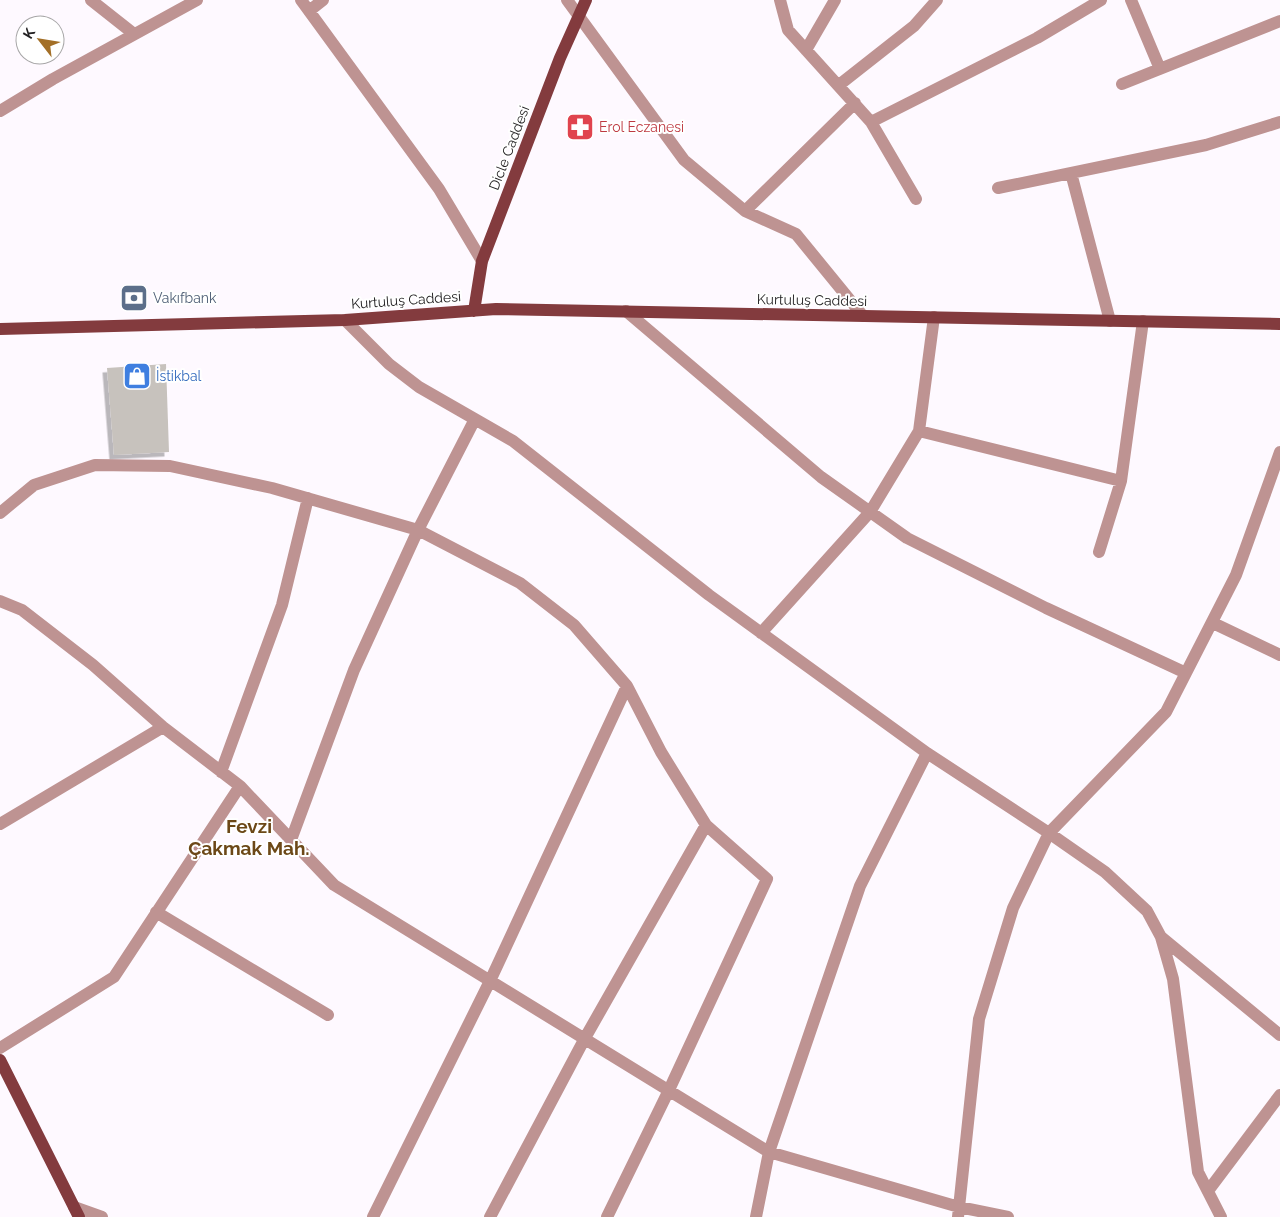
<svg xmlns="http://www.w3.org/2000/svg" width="1280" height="1217" font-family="Raleway,sans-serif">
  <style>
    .building { fill: #c7c2bd; filter: url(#shadow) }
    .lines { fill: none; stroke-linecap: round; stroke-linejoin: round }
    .minor { stroke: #be9392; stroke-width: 12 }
    .major { stroke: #833b3e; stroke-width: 12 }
    .labels { text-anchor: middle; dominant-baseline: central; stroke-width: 4; stroke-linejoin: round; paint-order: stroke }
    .health-label { font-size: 14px; fill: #be3a42; stroke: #fff; text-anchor: start }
    .street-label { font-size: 14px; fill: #232123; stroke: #fff }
    .service-label { font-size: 14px; fill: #4e5e75; stroke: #fff; text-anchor: start }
    .shop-label { font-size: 14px; fill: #366cbe; stroke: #fff; text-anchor: start }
    .district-label { font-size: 19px; font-weight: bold; fill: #6c4817; stroke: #fff }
  </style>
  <defs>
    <filter id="shadow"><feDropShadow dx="-4.5" dy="4.5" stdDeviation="0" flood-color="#0004"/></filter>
  </defs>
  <rect width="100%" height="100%" fill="#fef9ff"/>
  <path class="building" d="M166 364 169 452 114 455 107 368Z"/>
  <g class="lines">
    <path class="minor" d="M91 0 134 34
      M301 0 439 189 482 261
      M567 0 684 160 745 211 796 234 863 316
      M780 0 788 30 871 122 916 199
      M1131 0 1160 69
      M309 11 323 0
      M806 50 835 0
      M1122 84 1280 21
      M839 85 914 26 937 0
      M0 111 53 79 197 0
      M871 122 1037 38 1101 0
      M1071 173 1110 321
      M998 188 1206 145 1280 122
      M745 211 855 103
      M626 311 821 477 907 538 1046 608 1186 673
      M345 320 389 364 419 387 513 441 709 595 927 753 1049 833 1105 872 1147 911 1161 937 1173 979 1198 1172 1221 1217
      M919 431 1121 481 1143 321
      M0 513 34 485 95 465 170 466 272 488 418 530 475 419
      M1099 552 1121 481
      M0 601 22 610 93 665 163 727 240 786
      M1213 623 1280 655
      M761 633 870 512 919 431 934 317
      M221 772 282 605 308 498
      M0 824 163 727
      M291 840 354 670 418 530 520 583 574 625 627 686
      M156 912 328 1015
      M1161 937 1280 1035
      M0 1048 114 977 240 786 334 885 769 1152 959 1207 1008 1217
      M1208 1191 1280 1095
      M74 1207 102 1217
      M373 1217 490 981 627 686 661 752 706 825 767 879 669 1090 607 1217
      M490 1217 585 1038 706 825
      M756 1217 769 1152 860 886 927 753
      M958 1217 979 1019 1013 908 1049 833 1166 712 1236 575 1280 452"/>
    <path class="major" d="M474 311 482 261 560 58 586 0
      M0 329 345 320 496 309 1280 324
      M0 1060 79 1217"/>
  </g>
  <defs>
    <g id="pharmacy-square" transform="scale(1.4375)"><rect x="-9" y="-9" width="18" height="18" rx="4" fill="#e0444e" stroke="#fff"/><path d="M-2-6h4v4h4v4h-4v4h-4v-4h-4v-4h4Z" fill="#fff"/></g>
    <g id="bank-square" transform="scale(1.4375)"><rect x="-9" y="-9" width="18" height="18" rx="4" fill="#5c6f8a" stroke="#fff"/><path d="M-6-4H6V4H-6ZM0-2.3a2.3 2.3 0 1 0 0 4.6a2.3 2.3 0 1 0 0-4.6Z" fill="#fff"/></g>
    <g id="shop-square" transform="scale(1.4375)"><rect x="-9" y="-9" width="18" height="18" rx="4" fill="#3f7fe0" stroke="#fff"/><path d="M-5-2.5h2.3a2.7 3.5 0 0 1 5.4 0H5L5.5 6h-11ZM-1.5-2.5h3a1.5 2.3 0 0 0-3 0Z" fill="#fff"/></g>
  </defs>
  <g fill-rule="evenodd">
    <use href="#pharmacy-square" x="580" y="127"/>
    <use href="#bank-square" x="134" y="298"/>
    <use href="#shop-square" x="137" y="376"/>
  </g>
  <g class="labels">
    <g class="health-label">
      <text x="599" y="127">Erol Eczanesi</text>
    </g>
    <g class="street-label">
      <text transform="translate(509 148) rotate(-69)">Dicle Caddesi</text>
      <text transform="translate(406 300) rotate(-4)">Kurtuluş Caddesi</text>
      <text transform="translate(812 300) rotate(1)">Kurtuluş Caddesi</text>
    </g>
    <g class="service-label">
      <text x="153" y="298">Vakıfbank</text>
    </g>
    <g class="shop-label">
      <text x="156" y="376">İstikbal</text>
    </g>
    <g class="district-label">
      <text x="249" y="826">Fevzi<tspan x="249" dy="22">Çakmak Mah.</tspan></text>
    </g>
  </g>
  <g transform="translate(40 40) rotate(301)"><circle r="24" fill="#ffffff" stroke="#a7a6a7"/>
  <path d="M0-4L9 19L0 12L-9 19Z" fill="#a36f27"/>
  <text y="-8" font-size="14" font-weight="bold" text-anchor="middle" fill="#232123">K</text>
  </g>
</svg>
